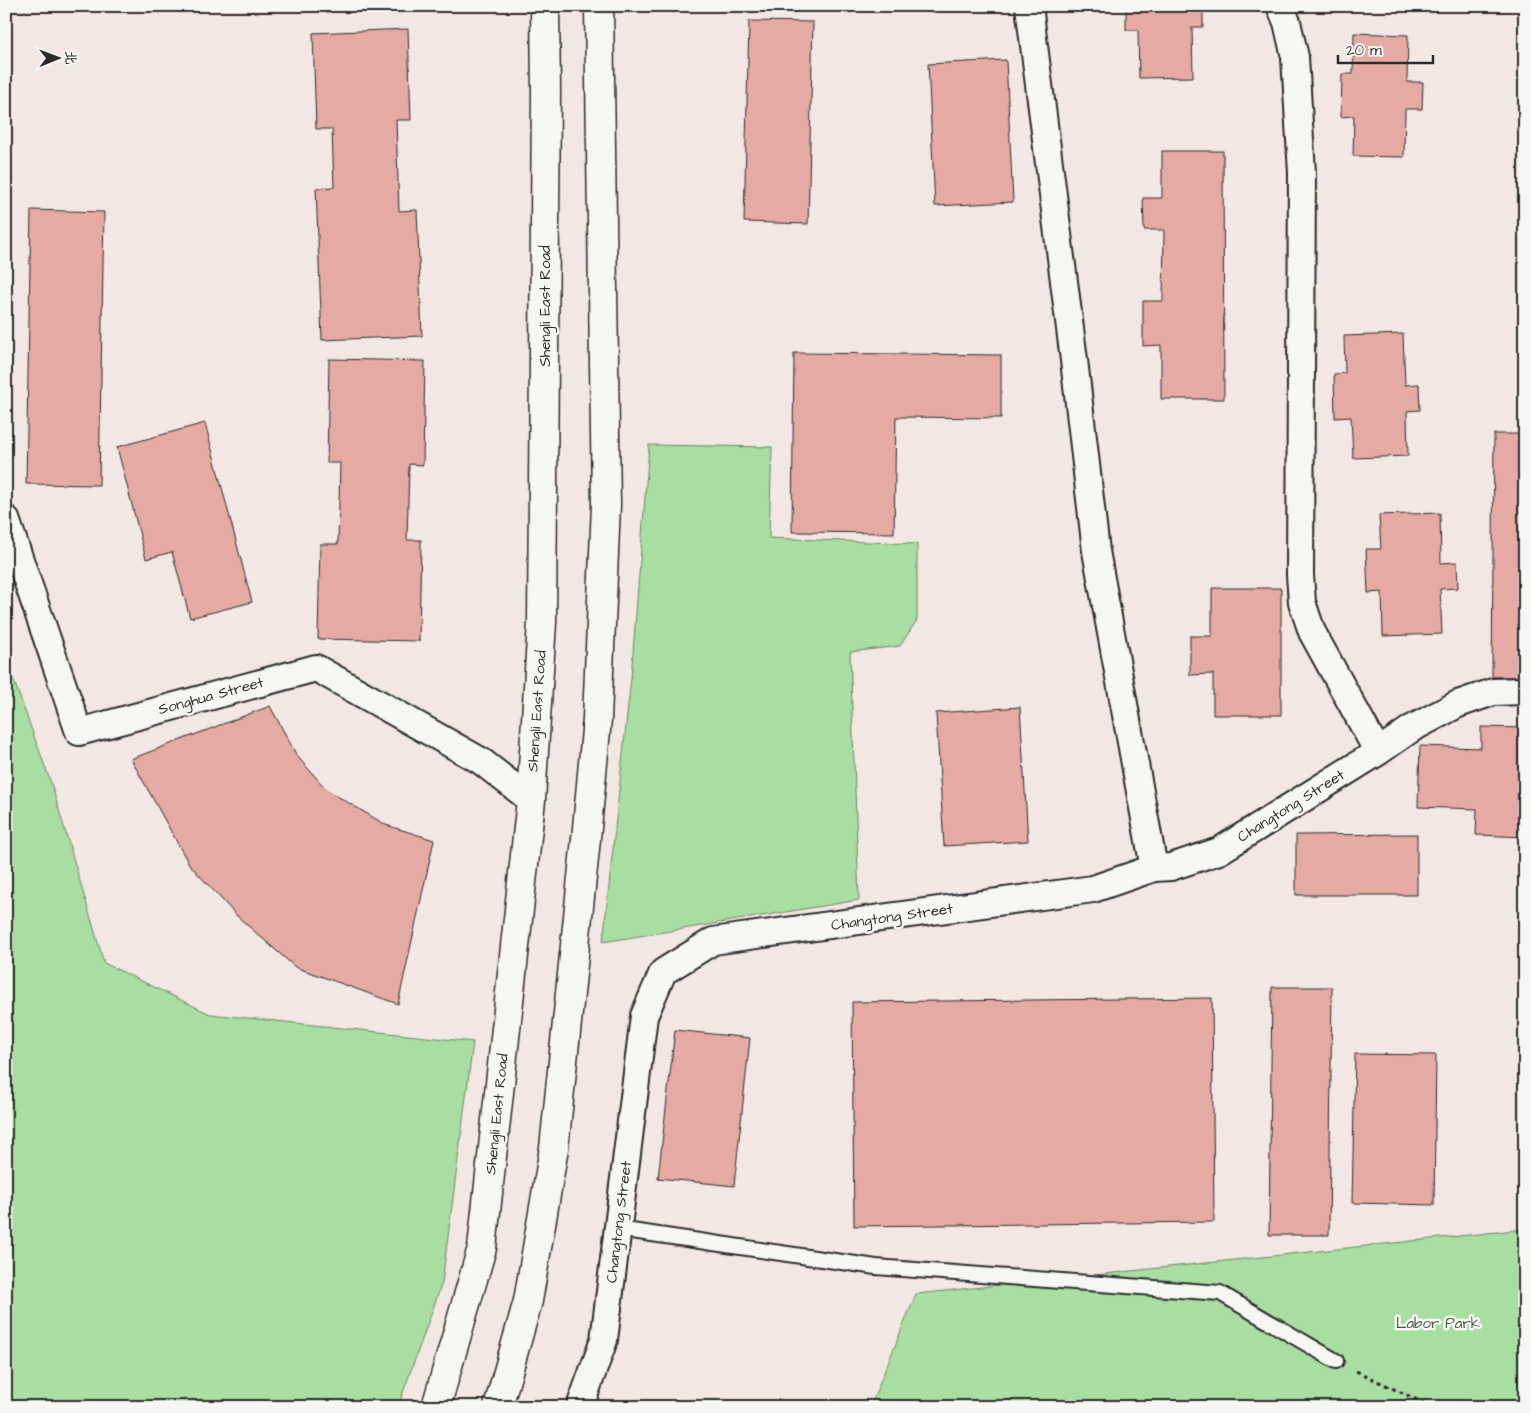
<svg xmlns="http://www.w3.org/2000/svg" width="1531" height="1413" font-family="'Architects Daughter','LXGW WenKai TC',sans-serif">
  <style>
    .green { fill: #a8dea1; stroke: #6a8466 }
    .building { fill: #e4aaa3; stroke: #2b2b2b }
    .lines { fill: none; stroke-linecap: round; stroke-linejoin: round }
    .lane-casing { stroke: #2b2b2b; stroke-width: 18 }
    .street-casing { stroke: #2b2b2b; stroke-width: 30 }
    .primary-casing { stroke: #2b2b2b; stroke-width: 31 }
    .path { stroke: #2b2b2b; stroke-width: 3; stroke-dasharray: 4 4; stroke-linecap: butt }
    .lane { stroke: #f6f6f2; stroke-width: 14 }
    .street { stroke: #f6f6f2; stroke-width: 26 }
    .primary { stroke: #f6f6f2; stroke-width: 28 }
    .labels { text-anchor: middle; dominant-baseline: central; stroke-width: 5; stroke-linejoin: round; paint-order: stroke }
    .street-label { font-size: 15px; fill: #2b2b2b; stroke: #f6f6f2 }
    .park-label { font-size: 15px; fill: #4a5848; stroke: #f6f6f2 }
  </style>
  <rect width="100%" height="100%" fill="#f2e7e2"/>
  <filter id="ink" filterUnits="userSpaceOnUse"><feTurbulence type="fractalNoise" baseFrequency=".02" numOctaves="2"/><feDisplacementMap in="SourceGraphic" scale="10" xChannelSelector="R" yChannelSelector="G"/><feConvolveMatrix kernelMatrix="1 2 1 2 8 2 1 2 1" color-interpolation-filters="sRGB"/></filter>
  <g filter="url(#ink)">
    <path class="green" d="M649 445 772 447 769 538 917 544V620L900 646 850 652 859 900 603 942 631 678Z
      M6 659 51 783 104 963 210 1014 473 1042 442 1283 398 1407H6Z
      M1525 1229V1407H870L916 1294Z"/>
    <path class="building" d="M1126 6H1203V27H1192L1193 77 1139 78 1138 30H1126Z
      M749 21 813 22 808 224 744 222Z
      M408 29 411 120H396L399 211 417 210 422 336 322 340 316 188 334 187 332 129H316L313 33Z
      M1354 33 1408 35 1407 82H1423L1422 109H1405L1404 157 1353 156 1354 116 1341 117 1342 74H1353Z
      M1006 60 1013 202 935 206 928 64Z
      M1162 151H1223L1224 399H1161V345L1143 346V301H1163L1164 230H1144L1143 198H1162Z
      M31 210 104 212 99 485 26 484Z
      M1403 334 1405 385 1419 384 1420 410 1407 411 1408 456 1353 458 1351 417 1335 418 1334 374 1345 373 1344 336Z
      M794 353 1001 355V418L896 417 894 533 792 532Z
      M329 359 425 361 423 465 409 464 407 540H421L419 641 318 639 320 544H338L340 463H327Z
      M205 423 252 602 190 618 172 552 146 559 117 447Z
      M1494 434H1525V677H1492Z
      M1440 513 1441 563 1457 562 1458 588 1440 589 1442 634 1383 636 1382 592 1368 593 1366 549H1381L1379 515Z
      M1212 588H1281V715H1213V674L1190 675V636H1212Z
      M270 706 297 756 327 790 386 825 434 840 398 1004 295 967 237 916 189 864 131 759Z
      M1020 707 1028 841 944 846 936 713Z
      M1481 727 1525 728V837L1476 835 1477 809 1418 807 1420 746 1481 748Z
      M1417 834V895H1296V835Z
      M1272 987H1332L1329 1235H1269Z
      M1212 998 1214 1222 854 1226 852 1002Z
      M675 1030 750 1038 734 1186 658 1178Z
      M1355 1054 1436 1055 1434 1205 1352 1203Z"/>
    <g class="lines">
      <g class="lane-casing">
        <path id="lane" d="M618 1229 876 1267 1220 1293 1336 1361"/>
      </g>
      <g class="street-casing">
        <path id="street" d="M1029 6 1074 360 1096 551 1154 868
          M1280 6 1287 22 1295 57 1302 173 1300 575 1302 602 1312 632 1378 752
          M6 519 79 732 316 668 481 761 531 800
          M580 1407 604 1340 644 1016 663 972 713 941 1093 889 1154 868 1171 867 1219 851 1378 752 1411 729 1458 704 1493 692 1525 691"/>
      </g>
      <g class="primary-casing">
        <path id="primary" d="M436 1407 482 1248 531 800 542 622 546 91 545 6
          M498 1407 528 1301 554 1148 586 839 597 719 606 505 599 6"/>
      </g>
      <path class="path" d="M1356 1371 1432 1407"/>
      <use href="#lane" class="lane"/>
      <use href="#street" class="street"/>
      <use href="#primary" class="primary"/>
    </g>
  </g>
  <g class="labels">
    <g class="street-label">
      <text transform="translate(545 306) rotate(-90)">Shengli East Road</text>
      <text transform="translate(211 696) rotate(-15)">Songhua Street</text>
      <text transform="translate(537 711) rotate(-86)">Shengli East Road</text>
      <text transform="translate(1291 806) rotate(-32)">Changtong Street</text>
      <text transform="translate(892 917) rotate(-8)">Changtong Street</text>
      <text transform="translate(497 1114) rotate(-84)">Shengli East Road</text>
      <text transform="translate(619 1222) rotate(-83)">Changtong Street</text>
    </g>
    <g class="park-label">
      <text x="1438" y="1323">Labor Park</text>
    </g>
  </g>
  <rect width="1531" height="1413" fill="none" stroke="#f6f6f2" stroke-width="25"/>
  <rect x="12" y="12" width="1506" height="1388" fill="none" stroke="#2b2b2b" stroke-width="2" filter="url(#ink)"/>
  <g transform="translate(58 58) rotate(89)" stroke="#f6f6f2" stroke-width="4" paint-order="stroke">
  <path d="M0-4L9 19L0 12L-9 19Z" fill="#2b2b2b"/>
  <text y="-8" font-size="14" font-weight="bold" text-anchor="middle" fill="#2b2b2b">北</text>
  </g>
  <path d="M1338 55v8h95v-8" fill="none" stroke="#2b2b2b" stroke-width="2.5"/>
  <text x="1346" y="55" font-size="15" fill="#2b2b2b" stroke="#f6f6f2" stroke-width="4" paint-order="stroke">20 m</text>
</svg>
